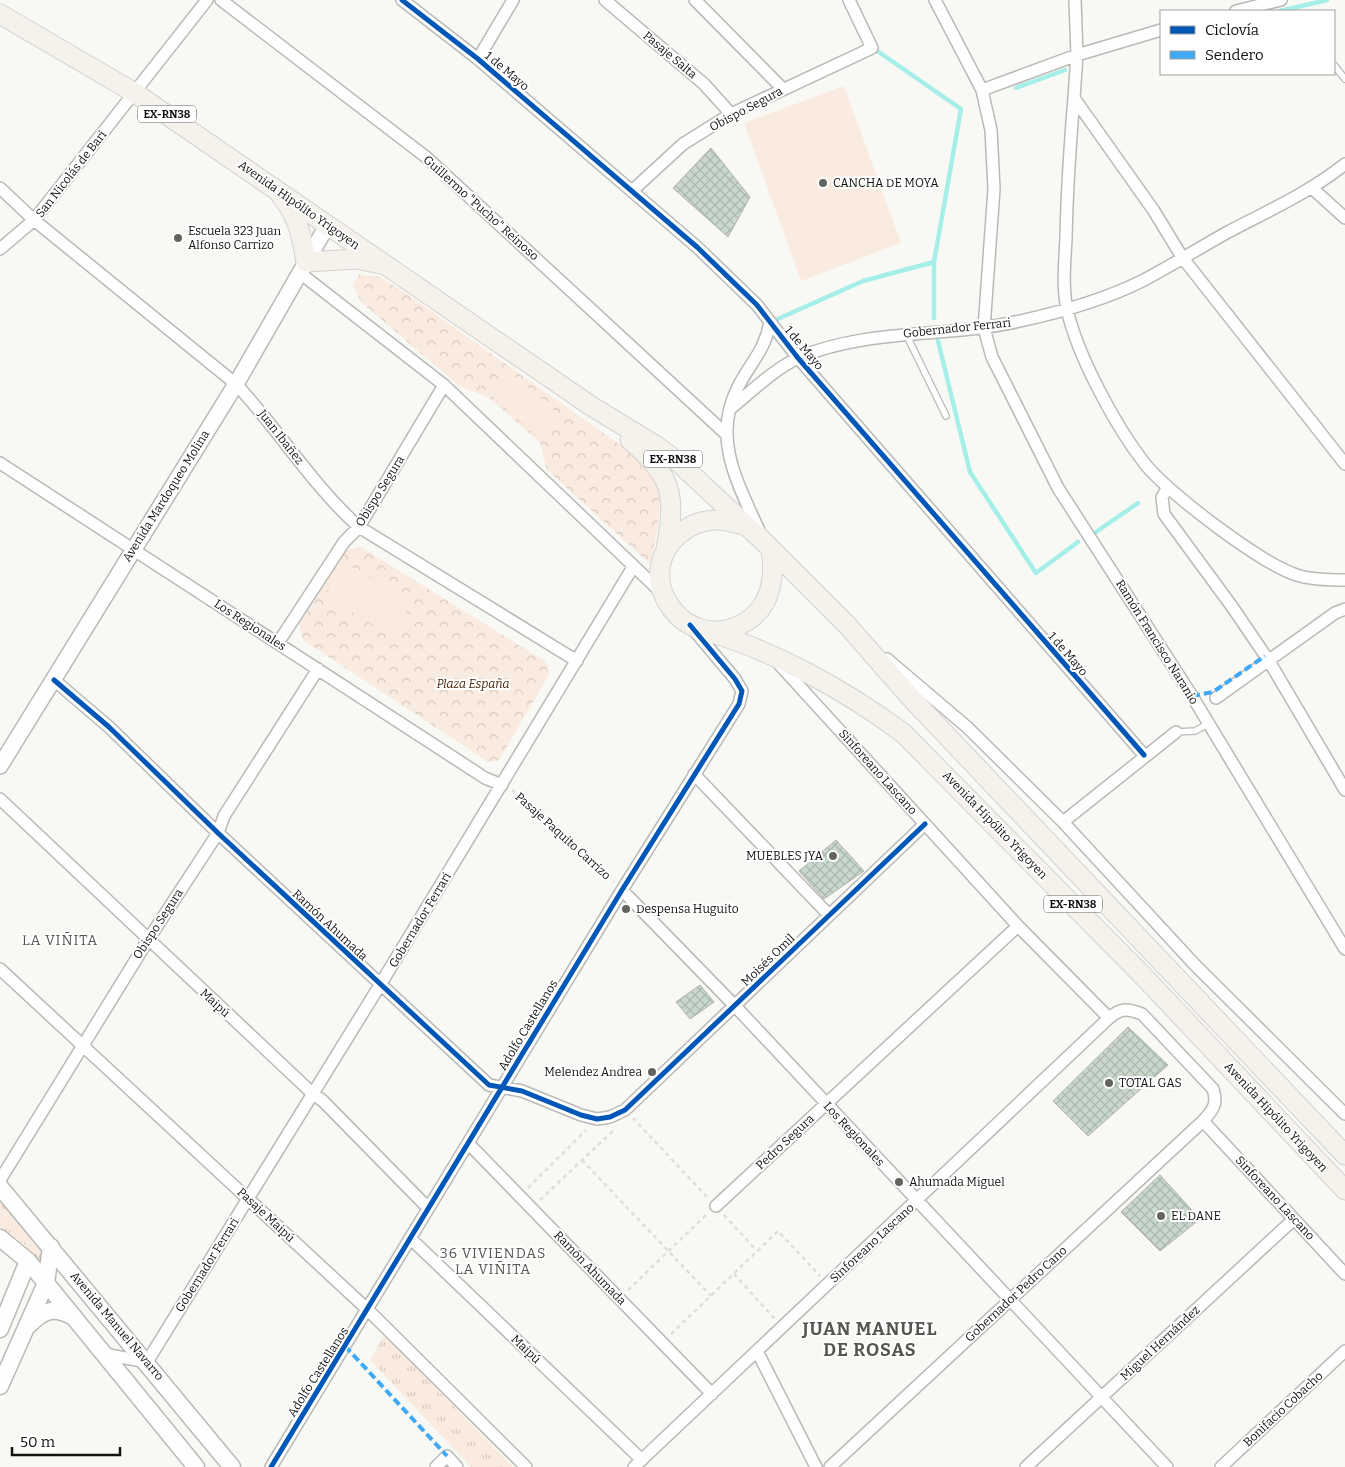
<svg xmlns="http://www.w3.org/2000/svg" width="1345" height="1467" font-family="Bitter,serif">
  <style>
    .grass { fill: url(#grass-tufts) }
    .park { fill: url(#park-crowns) }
    .garden { fill: #faebe1 }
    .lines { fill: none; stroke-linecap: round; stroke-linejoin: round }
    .stream { stroke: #a5efe8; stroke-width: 4.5 }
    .building { fill: url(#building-cross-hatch); stroke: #b2b3b0 }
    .service-casing { stroke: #b9bab7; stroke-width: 8 }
    .minor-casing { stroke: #b9bab7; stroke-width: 14 }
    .tertiary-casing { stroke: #b9bab7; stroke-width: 18 }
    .secondary-casing { stroke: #b9bab7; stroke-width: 19 }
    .primary-casing { stroke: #d2d2d0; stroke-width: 21 }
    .path { stroke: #dddddc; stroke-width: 2.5; stroke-dasharray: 4 4; stroke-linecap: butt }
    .service { stroke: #fefefe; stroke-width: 5.5 }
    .minor { stroke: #fefefe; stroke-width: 11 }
    .tertiary { stroke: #fefefe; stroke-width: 15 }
    .secondary { stroke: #fefefe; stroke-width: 16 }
    .primary { stroke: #f5f2ec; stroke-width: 19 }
    .quiet { stroke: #3fa9f5; stroke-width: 4; stroke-dasharray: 8 4; stroke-linecap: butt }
    .cycleway-casing { stroke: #fff; stroke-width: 8 }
    .cycleway { stroke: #0057b8; stroke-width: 5 }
    .poi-dot { fill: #626460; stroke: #fff; stroke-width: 2 }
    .labels { text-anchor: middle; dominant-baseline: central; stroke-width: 4; stroke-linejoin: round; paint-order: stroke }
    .shield { fill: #fff; stroke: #595a58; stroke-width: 1 }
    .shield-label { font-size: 11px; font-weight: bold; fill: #121310 }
    .street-label { font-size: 12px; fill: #121310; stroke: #fff }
    .poi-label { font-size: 12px; fill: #121310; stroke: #fff; text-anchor: start }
    .park-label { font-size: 12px; font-style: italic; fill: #512407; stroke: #fff }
    .neighbourhood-label { font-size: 14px; letter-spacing: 1px; fill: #545650; stroke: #fff }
    .district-label { font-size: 18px; font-weight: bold; letter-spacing: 1px; fill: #545650; stroke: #fff }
  </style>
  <defs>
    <pattern id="grass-tufts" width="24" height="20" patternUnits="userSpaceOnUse" patternTransform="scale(1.25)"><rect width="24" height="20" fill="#faebe1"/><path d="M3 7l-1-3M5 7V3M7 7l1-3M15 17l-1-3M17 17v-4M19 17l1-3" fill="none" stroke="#d5c9c0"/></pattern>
    <pattern id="park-crowns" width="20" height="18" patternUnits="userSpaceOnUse" patternTransform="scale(1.25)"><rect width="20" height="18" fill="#faebe1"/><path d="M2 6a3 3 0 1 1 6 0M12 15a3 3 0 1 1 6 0" fill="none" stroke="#d5c9c0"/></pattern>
    <pattern id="building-cross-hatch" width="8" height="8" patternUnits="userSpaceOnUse" patternTransform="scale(1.25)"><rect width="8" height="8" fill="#cad7cc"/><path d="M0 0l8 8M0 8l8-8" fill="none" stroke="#acb8ae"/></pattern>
  </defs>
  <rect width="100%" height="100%" fill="#f8f9f5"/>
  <path class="grass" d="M0 1200 44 1253 42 1267 24 1244 0 1227Z
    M384 1335 513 1467H471L370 1360Z"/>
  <path class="park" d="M359 275 378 276 407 294 619 444C628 452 640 461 648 470 669 497 656 534 650 564L547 470 540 443 488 397 459 386 361 302 353 285Z
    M361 547 546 662 549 675 499 760 488 762 303 640 299 624 347 549Z"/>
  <path class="garden" d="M844 86 901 243 801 281 744 123Z
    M510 372 559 415 539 438 490 394Z
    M345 563 412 602 392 636 325 596Z"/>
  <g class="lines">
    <path class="stream" d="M1280 11 1327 0
      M873 48 961 109 934 262V318
      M1016 88 1065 70
      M771 322 863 281 934 262
      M938 341 970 472 1036 573 1078 542
      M1096 532 1138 503"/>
  </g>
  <path class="building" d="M711 148 750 197 728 237 673 188Z
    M836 840 864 871 824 899 799 871Z
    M700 985 714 1002 690 1019 676 1002Z
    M1128 1027 1168 1065 1088 1136 1053 1101Z
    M1160 1175 1200 1219 1160 1251 1121 1212Z"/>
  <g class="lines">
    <g class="service-casing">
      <path id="service" d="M1334 65 1345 79
        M906 334 946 416
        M1176 732 1195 731 1208 724"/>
    </g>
    <g class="minor-casing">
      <path id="minor" d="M221 0 426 157 726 434
        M402 0 478 59 697 247 757 305 798 358 1144 755
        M605 0 704 84 731 114
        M695 0 783 89
        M935 0 982 90 991 130 994 189 984 328 992 357 1058 488 1192 696 1345 949
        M1075 0 1077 55 1074 98 1154 211 1182 257 1345 464
        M1236 11 1281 0
        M478 59 513 0
        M982 90 1077 55 1161 30
        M1074 98C1070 145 1067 191 1066 238 1065 261 1062 286 1067 309 1077 355 1116 427 1145 464 1168 493 1265 567 1300 576 1314 580 1330 580 1345 580
        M0 188 34 220 236 384C279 430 312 485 359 527L577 661
        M1312 188 1345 218
        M633 190 683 144 731 114 872 48 849 0
        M0 249 34 220 207 0
        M300 273 444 385 663 594
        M730 409C752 391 774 369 800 357 870 328 947 338 1020 321 1061 312 1104 300 1142 281 1171 266 1199 248 1228 232 1268 211 1310 192 1345 164
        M0 463 485 778 502 785
        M1168 487 1162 497 1164 514 1233 608 1269 661 1345 790
        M760 533C739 485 711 439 738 387 750 363 765 351 770 322
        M278 643 344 542 359 527 444 385
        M887 659 967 727 1063 822 1195 965 1345 1114
        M779 664 1018 926 1109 1018C1121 1008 1127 1008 1142 1014L1213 1089C1218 1104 1213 1110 1203 1121L1345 1274
        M54 680 109 727 218 833 489 1085 522 1091 581 1115 597 1119 610 1117 625 1110 925 824
        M1216 698 1335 613 1345 609
        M694 774 828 914
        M0 799 312 1093 323 1101 428 1208
        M1063 822 1176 732
        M622 890 735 1006 1167 1467
        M0 969 368 1310 526 1467
        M468 1143 712 1394
        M0 1180 148 940 218 833 224 816 318 669
        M716 1206 1018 926
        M410 1238 642 1460
        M757 1351 816 1467
        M104 1354 147 1362 380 985 633 567
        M271 1467 622 890 739 704 742 691 735 679 693 629
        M436 1467 447 1456 457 1467
        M634 1467 1109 1018
        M830 1467 1203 1121
        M1026 1467 1294 1219
        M1221 1467 1345 1351"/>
    </g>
    <g class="tertiary-casing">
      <path id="tertiary" d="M0 766 236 384 328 224"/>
    </g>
    <g class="secondary-casing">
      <path id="secondary" d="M0 1187 232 1467
        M0 1238 28 1261 196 1467
        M30 1324C45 1309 54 1307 74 1317
        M0 1329 28 1261
        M0 1386 46 1283 51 1247"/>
    </g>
    <g class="primary-casing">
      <path id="primary" d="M0 14 135 93 591 406 655 445 677 461 764 542 848 626 911 698 1345 1155
        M281 196C298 216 302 238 306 262L356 259 381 264
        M630 440C673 478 676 493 666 549
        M744 525C735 523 726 520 718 520 704 520 693 523 682 532 626 575 686 660 747 621 772 605 775 575 771 549
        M703 630C773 650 845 690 903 733L1147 980 1345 1190"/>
    </g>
    <path class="path" d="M512 790 519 795 614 882
      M633 1118 708 1198
      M582 1160 711 1296
      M528 1188 586 1130
      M540 1200 614 1130
      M724 1215 757 1251
      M734 1274 775 1319
      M628 1290 707 1214
      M671 1334 778 1231 820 1276"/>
    <use href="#service" class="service"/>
    <use href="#minor" class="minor"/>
    <use href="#tertiary" class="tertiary"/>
    <use href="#secondary" class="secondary"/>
    <use href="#primary" class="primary"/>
    <path class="quiet" d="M1192 696 1213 692 1265 656
      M345 1346 447 1456"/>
    <g class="cycleway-casing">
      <path id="cycleway" d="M402 0 478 59 697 247 757 305 798 358 1144 755
        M54 680 109 727 218 833 489 1085 522 1091 581 1115 597 1119 610 1117 625 1110 925 824
        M271 1467 622 890 739 704 742 691 735 679 690 625"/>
    </g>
    <use href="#cycleway" class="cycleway"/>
  </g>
  <g class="poi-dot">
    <circle cx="823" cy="183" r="5"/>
    <circle cx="178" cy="238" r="5"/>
    <circle cx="833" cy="856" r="5"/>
    <circle cx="626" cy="909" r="5"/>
    <circle cx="652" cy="1072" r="5"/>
    <circle cx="1109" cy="1083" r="5"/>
    <circle cx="899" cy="1182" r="5"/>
    <circle cx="1161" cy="1216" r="5"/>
  </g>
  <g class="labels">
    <g class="shield">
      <rect x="138" y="105.5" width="58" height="17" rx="4"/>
      <rect x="644" y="450.5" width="58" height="17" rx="4"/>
      <rect x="1044" y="895.5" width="58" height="17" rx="4"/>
    </g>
    <g class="shield-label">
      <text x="167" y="114">EX-RN38</text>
      <text x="673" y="459">EX-RN38</text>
      <text x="1073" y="904">EX-RN38</text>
    </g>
    <g class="street-label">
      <text transform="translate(670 55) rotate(40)">Pasaje Salta</text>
      <text transform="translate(507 71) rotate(40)">1 de Mayo</text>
      <text transform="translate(746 109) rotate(-28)">Obispo Segura</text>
      <text transform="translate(71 174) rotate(-52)">San Nicolás de Bari</text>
      <text transform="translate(299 205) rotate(35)">Avenida Hipólito Yrigoyen</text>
      <text transform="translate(481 208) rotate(42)">Guillermo "Pucho" Reinoso</text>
      <text transform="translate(957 328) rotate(-6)">Gobernador Ferrari</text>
      <text transform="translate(804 348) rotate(50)">1 de Mayo</text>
      <text transform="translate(281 437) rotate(52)">Juan Ibañez</text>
      <text transform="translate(380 491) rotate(-58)">Obispo Segura</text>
      <text transform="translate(166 496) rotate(-58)">Avenida Mardoqueo Molina</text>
      <text transform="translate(250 625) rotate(33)">Los Regionales</text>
      <text transform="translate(1157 642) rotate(58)">Ramón Francisco Naranio</text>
      <text transform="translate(1068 654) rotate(49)">1 de Mayo</text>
      <text transform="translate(878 772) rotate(48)">Sinforeano Lascano</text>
      <text transform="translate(995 825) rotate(46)">Avenida Hipólito Yrigoyen</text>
      <text transform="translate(563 836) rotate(42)">Pasaje Paquito Carrizo</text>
      <text transform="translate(420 920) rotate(-59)">Gobernador Ferrari</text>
      <text transform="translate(158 924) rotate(-57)">Obispo Segura</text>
      <text transform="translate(330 925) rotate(43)">Ramón Ahumada</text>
      <text transform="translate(768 960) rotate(-44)">Moisés Omil</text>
      <text transform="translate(215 1003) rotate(43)">Maipú</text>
      <text transform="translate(528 1025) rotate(-59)">Adolfo Castellanos</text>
      <text transform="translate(1276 1117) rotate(47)">Avenida Hipólito Yrigoyen</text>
      <text transform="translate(854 1134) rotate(47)">Los Regionales</text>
      <text transform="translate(785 1142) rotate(-43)">Pedro Segura</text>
      <text transform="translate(1275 1198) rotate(47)">Sinforeano Lascano</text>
      <text transform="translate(266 1215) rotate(43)">Pasaje Maipú</text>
      <text transform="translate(872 1243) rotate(-43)">Sinforeano Lascano</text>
      <text transform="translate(207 1265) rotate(-58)">Gobernador Ferrari</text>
      <text transform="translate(590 1268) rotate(46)">Ramón Ahumada</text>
      <text transform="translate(1016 1294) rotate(-43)">Gobernador Pedro Cano</text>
      <text transform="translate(117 1326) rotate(50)">Avenida Manuel Navarro</text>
      <text transform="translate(1160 1343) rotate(-43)">Miguel Hernández</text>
      <text transform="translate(526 1349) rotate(44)">Maipú</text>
      <text transform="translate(318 1372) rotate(-58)">Adolfo Castellanos</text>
      <text transform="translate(1283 1409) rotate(-43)">Bonifacio Cobacho</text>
    </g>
    <g class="poi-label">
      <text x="833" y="183">CANCHA DE MOYA</text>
      <text x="188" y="231">Escuela 323 Juan<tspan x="188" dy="14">Alfonso Carrizo</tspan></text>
      <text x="823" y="856" text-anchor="end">MUEBLES JYA</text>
      <text x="636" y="909">Despensa Huguito</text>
      <text x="642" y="1072" text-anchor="end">Melendez Andrea</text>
      <text x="1119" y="1083">TOTAL GAS</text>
      <text x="909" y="1182">Ahumada Miguel</text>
      <text x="1171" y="1216">EL DANE</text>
    </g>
    <g class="park-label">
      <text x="473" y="684">Plaza España</text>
    </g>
    <g class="neighbourhood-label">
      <text x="60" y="940">LA VIÑITA</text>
      <text x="493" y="1253">36 VIVIENDAS<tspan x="493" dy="16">LA VIÑITA</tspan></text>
    </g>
    <g class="district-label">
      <text x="870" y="1329">JUAN MANUEL<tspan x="870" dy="21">DE ROSAS</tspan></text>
    </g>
  </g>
  <rect x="1160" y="10" width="175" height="65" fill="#ffffff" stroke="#a0a19f"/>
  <rect x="1170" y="26" width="25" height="8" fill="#0057b8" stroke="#a0a19f"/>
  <text x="1205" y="35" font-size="15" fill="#121310">Ciclovía</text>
  <rect x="1170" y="51" width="25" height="8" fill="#3fa9f5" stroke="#a0a19f"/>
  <text x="1205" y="60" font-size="15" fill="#121310">Sendero</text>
  <path d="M12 1447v8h108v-8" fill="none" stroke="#121310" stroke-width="2.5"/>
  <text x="20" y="1447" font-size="15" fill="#121310" stroke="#ffffff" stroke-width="4" paint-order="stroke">50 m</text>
</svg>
